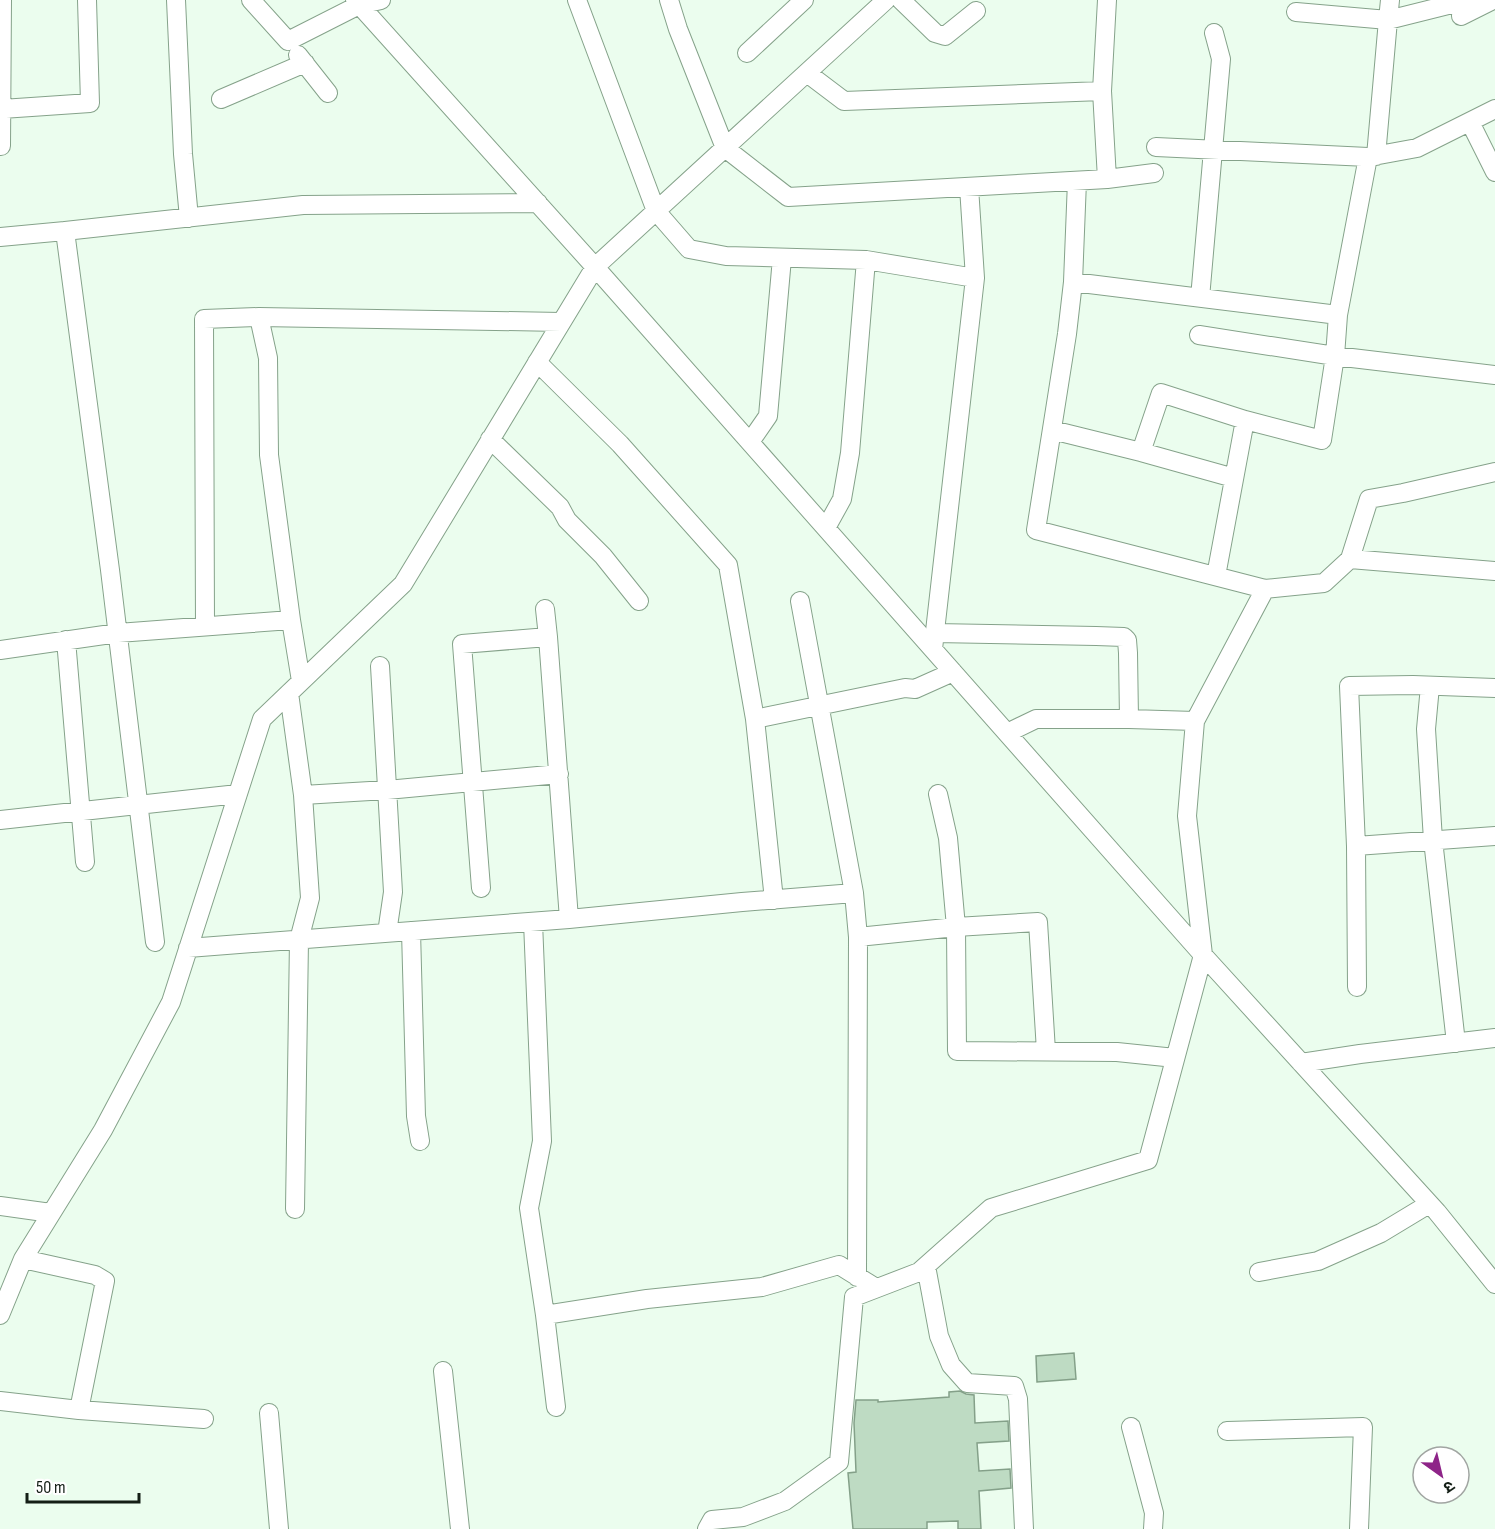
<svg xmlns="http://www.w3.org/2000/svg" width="1495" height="1529" font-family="'Sofia Sans Condensed','Noto Sans Devanagari',sans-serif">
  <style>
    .building { fill: #bedbc3; stroke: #84a089; stroke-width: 1.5 }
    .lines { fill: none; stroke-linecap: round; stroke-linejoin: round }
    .minor-casing { stroke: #85a28a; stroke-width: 20 }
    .minor { stroke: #fff; stroke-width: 18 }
  </style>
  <rect width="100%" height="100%" fill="#ebfdee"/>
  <path class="building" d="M1074 1353 1076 1379 1037 1382 1036 1356Z
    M960 1391 966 1394 974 1395 975 1423 1008 1421 1009 1441 977 1443 979 1471 1010 1469 1011 1488 979 1491 981 1529H958V1521L927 1522V1529H853L848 1473 856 1472 854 1423 856 1400H878V1402L949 1397V1392Z"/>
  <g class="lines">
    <g class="minor-casing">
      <path id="minor" d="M176 0 183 154 189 218
        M251 0 288 41 359 5 381 0
        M355 0 595 267 1203 955 1437 1212 1495 1284
        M577 0 656 211 689 249 726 256 866 260 975 278
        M669 0 678 29 725 148 788 197 1107 179 1102 91 1107 0
        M901 0 935 33 945 36 976 11
        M1390 0 1388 20 1464 1
        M1464 0 1461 16 1493 0
        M1296 12 1388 20 1376 156
        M747 53 804 0
        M298 55 328 93
        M807 73 844 101 1102 91
        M221 99 305 63
        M2 109 90 103 87 0
        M1470 122 1495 172
        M0 146H1L2 0
        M1156 147 1368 157 1417 148 1495 109
        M1107 179 1154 173
        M1077 181 1073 282 1067 334 1036 530 1265 589
        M65 231 110 570 155 942
        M0 237 65 231 303 205 538 203
        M1073 282 1338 315
        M1200 298 1221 59 1214 33
        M259 317 268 358 269 455 291 620
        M1199 335 1335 356 1495 375
        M537 362 620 444 728 565 755 719
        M1245 420 1322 440 1335 356 1338 315 1368 157
        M1052 430 1141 452 1161 393 1245 420 1216 576
        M490 439 560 507 567 520 603 556 639 601
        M750 442 768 416 782 258
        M1141 452 1234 478
        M826 528 842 499 850 453 866 260
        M1350 559 1495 571
        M800 601 854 893 858 937 956 927 957 1051 1117 1052 1175 1058
        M545 609 548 637
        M205 626 204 319 259 317 561 322
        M935 633 1096 636 1124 637 1127 640 1128 653 1129 719
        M66 640 85 862
        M933 649 975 278 969 187
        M0 650 118 633 291 620 301 681
        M380 666 393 892 387 933
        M1430 686 1426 729 1433 840 1456 1043
        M1495 688 1413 685 1349 686 1356 846 1495 836
        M289 693 303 795 310 898 299 940 295 1209
        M1007 733 1036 719H1129L1195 721
        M938 794 948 838 956 927 1038 922 1046 1051
        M303 795 387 790 559 774
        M0 820 238 794
        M1356 846 1357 987
        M481 888 462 644 548 637 569 919
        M774 900 755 719 905 688 915 689 953 672
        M533 922 542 1141 529 1208 545 1315 556 1407
        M411 931 416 1116 420 1141
        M188 948 569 919 742 902 854 893
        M1301 1063 1360 1054 1495 1038
        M0 1206 51 1213
        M23 1259 95 1275 105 1281 79 1410
        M926 1266 939 1336 951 1365 967 1383 1014 1386 1018 1399 1024 1529
        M1259 1272 1318 1261 1381 1233 1429 1204
        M857 1277 858 937
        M0 1315 23 1259 103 1130 171 1002 262 719 403 584 595 267 886 0
        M545 1315 647 1299 762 1287 839 1265 876 1288
        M443 1371 460 1529
        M0 1401 79 1410 204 1419
        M269 1413 279 1529
        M1131 1427 1154 1513 1153 1529
        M1227 1431 1363 1427 1359 1529
        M707 1529 712 1520 743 1517 785 1501 839 1462 854 1297 919 1272 991 1208 1148 1160 1203 955 1187 816 1195 721 1265 589 1324 583 1350 559 1369 499 1403 493 1495 472"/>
    </g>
    <use href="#minor" class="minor"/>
  </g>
  <g transform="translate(1441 1475) rotate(146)"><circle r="28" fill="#ffffff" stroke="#a1a5a2" stroke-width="1.5"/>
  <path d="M0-4.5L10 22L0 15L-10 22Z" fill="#8e2488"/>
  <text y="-9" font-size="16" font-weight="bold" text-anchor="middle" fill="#141f16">उ</text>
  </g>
  <path d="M27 1493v9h112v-9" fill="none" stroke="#141f16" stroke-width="3"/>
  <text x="36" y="1493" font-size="18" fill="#141f16" stroke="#ffffff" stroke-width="4.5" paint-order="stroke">50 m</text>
</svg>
